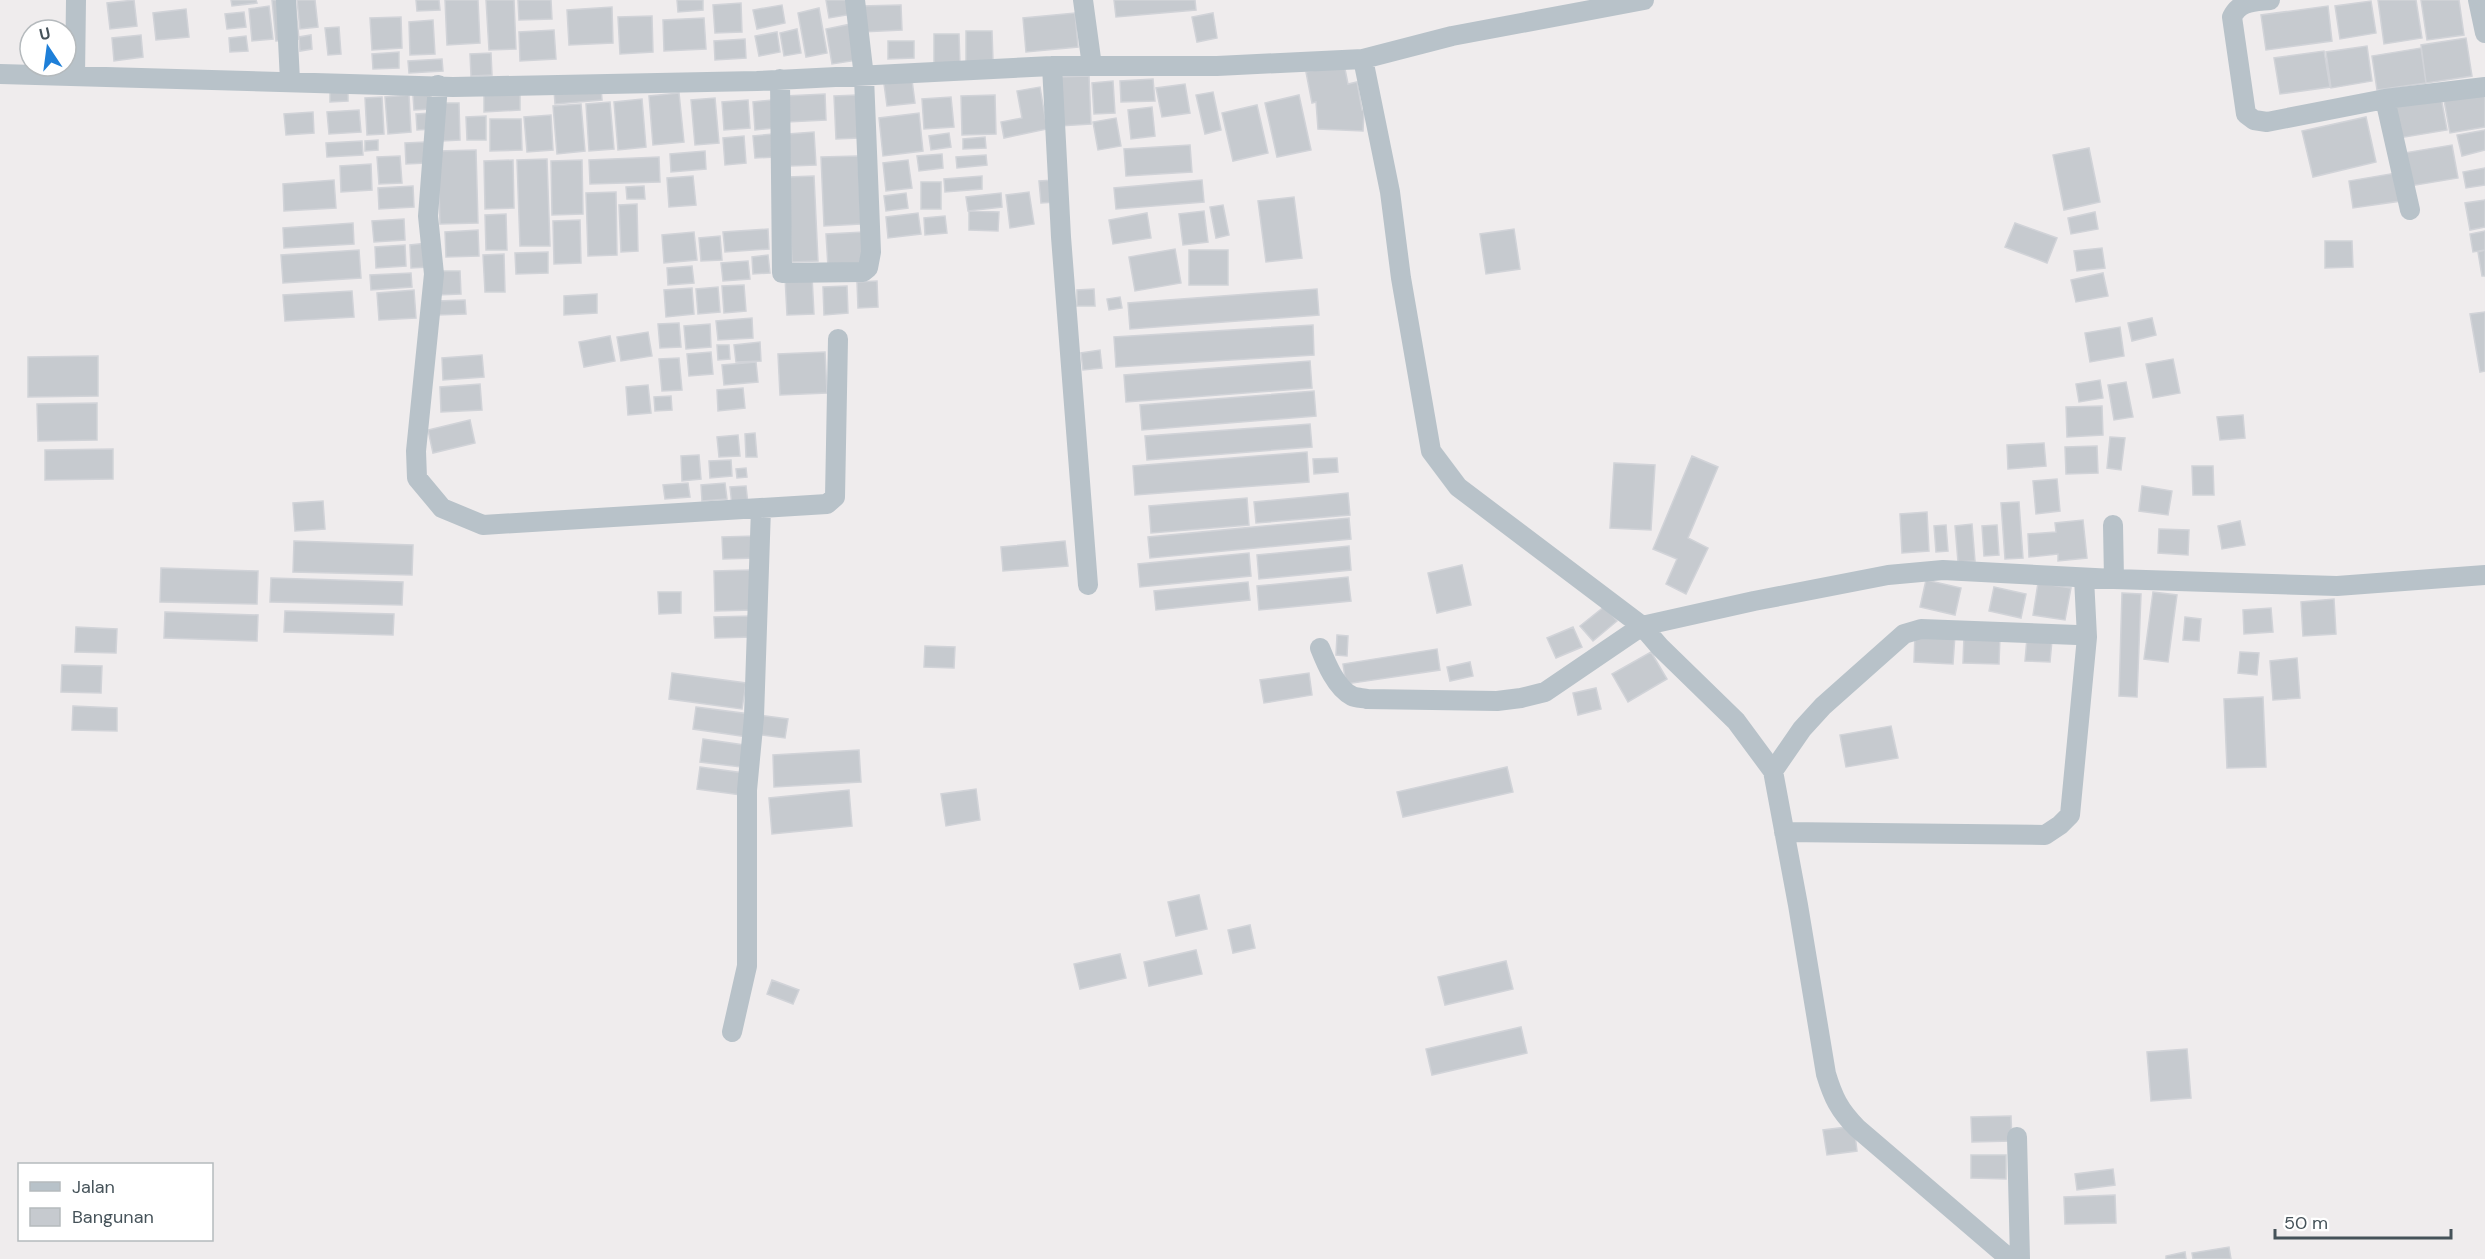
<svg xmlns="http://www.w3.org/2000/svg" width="2485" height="1259" font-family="'DM Sans',sans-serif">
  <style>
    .building { fill: #c6cacf; stroke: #d1d3d8; stroke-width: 1.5 }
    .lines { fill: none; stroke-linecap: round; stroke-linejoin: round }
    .minor { stroke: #b8c2c9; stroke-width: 20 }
  </style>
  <rect width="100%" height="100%" fill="#efeced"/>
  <path class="building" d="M134 0 137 26 110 29 107 3Z
    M231 0H256L257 3 232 6Z
    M272 0H295L299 39 276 41Z
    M297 0H315L318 27 300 29Z
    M416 0H439L440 10 417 11Z
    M445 0H478L480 43 447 45Z
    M486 0H514L516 49 489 50Z
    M518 0H551L552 19 519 20Z
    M677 0H703V10L678 12Z
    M826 0H850L853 14 829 18Z
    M1114 0H1195L1196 10 1116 17Z
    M2378 0H2416L2422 38 2384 44Z
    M2421 0H2459L2464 35 2427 40Z
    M2371 1 2376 33 2340 39 2335 6Z
    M741 3 742 32 715 33 713 5Z
    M782 5 785 23 757 29 753 10Z
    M901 5 902 30 862 32 861 6Z
    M269 6 273 39 252 41 249 9Z
    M2328 6 2332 41 2266 50 2261 15Z
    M612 7 613 43 569 45 567 10Z
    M819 8 827 53 806 57 798 13Z
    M186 9 189 37 156 40 153 13Z
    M244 12 246 27 227 29 225 14Z
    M1075 13 1078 47 1026 52 1023 18Z
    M1213 13 1217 38 1197 42 1192 17Z
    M652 16 653 52 620 54 618 17Z
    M401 17 402 48 372 50 370 18Z
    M704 18 706 49 664 51 663 20Z
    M433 20 435 54 410 55 409 22Z
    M851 24 858 60 832 64 826 29Z
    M339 27 341 54 328 55 325 28Z
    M797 29 801 53 784 56 780 33Z
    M554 30 556 59 520 61 519 32Z
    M966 31H992L993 61 966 62Z
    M777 32 780 52 759 56 755 36Z
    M934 34H959L960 65H934Z
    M141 35 143 57 114 61 112 38Z
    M311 35 312 49 300 51 299 37Z
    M246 36 248 51 230 52 229 38Z
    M2466 38 2472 76 2426 83 2421 45Z
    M745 39 746 58 715 60 714 41Z
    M888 41H914V58L888 59Z
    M2367 46 2372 81 2331 88 2326 52Z
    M2421 48 2426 83 2377 90 2372 56Z
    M2324 51 2330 87 2280 94 2274 58Z
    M399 52V68L373 69 372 54Z
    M491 53 492 75 471 76 470 54Z
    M442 59 443 71 409 73 408 61Z
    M1344 64 1348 84 1357 82 1362 110H1364L1363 131 1318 129 1316 102 1312 103 1306 72Z
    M1089 76 1091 124 1059 126 1056 77Z
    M1153 79 1155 101 1121 102 1120 81Z
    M912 80 915 103 887 106 884 84Z
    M1113 81 1115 113 1094 114 1092 83Z
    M1185 84 1190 113 1162 117 1156 88Z
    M601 87 602 100 555 104 554 90Z
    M1040 87 1047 129 1004 138 1001 122 1022 118 1017 91Z
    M348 90V101L330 102V91Z
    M1213 92 1221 130 1205 134 1196 95Z
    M520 93V110L484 112V94Z
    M679 93 684 142 653 145 649 96Z
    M2485 93V127L2450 133 2444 100Z
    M431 94V109L414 110 413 95Z
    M825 94 826 120 787 122 785 96Z
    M409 95 411 132 388 134 385 97Z
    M857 95 859 138 836 139 834 96Z
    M995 95 996 134 962 135 961 96Z
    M1299 95 1311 150 1277 157 1265 103Z
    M382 97 384 134 367 135 365 98Z
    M951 97 954 127 924 129 922 99Z
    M2441 97 2447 130 2399 138 2393 105Z
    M715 98 719 143 695 145 691 100Z
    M642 99 646 147 618 150 614 102Z
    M748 100 750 128 724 130 722 102Z
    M772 100 774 128 755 130 753 102Z
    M610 102 614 149 589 151 586 104Z
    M441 103H459L460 140 442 141Z
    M581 104 585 151 557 154 553 106Z
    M1257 105 1268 153 1233 161 1222 113Z
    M1152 107 1155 136 1131 139 1128 110Z
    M359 110 361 132 329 134 327 112Z
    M313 112 314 133 286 135 284 114Z
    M432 113 433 129 417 130 416 114Z
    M919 113 923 151 883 156 879 118Z
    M551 115 553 150 527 152 524 117Z
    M486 116V140H467L466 117Z
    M2366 117 2376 162 2313 177 2302 131Z
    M1116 118 1121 146 1098 150 1093 122Z
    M490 119H521L522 150 490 151Z
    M2485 130V150L2462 156 2457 135Z
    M814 132 816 165 790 166 788 134Z
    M949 133 951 147 931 150 929 136Z
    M773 134 775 157 755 158 753 136Z
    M744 136 746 163 725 165 723 138Z
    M985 137 986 148 963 149V139Z
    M378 140V150L365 151V141Z
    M362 141 363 155 327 157 326 143Z
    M426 142 427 163 406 164 405 143Z
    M1190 145 1192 172 1126 176 1124 149Z
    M2452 145 2458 178 2410 186 2404 153Z
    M2089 148 2100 202 2064 210 2053 155Z
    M476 150 478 223 440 224 438 151Z
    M705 151 706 169 671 172 670 154Z
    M942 154 943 168 919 171 917 156Z
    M986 155 987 165 957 168 956 157Z
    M400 156 402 183 379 184 377 157Z
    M858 156 861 224 824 226 821 157Z
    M659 157 660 182 590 184 589 160Z
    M547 159 550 246H520L517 160Z
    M513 160 514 208 485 209 484 161Z
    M582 160 583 214 552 215 551 161Z
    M908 160 912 188 886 191 883 163Z
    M371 164 372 190 341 192 340 166Z
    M2485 168V185L2466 188 2463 172Z
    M2396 173 2401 201 2353 208 2349 181Z
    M693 176 696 205 669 207 667 178Z
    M814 176 818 261 792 262 788 177Z
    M982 176V189L945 192 944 179Z
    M334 180 336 208 284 211 283 184Z
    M1054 180 1056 202 1041 203 1039 181Z
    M1202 180 1204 202 1116 209 1114 188Z
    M921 182H941V209H921Z
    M413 186 414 207 379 209 378 188Z
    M644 186 645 199H627L626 187Z
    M616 192 617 255 588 256 586 193Z
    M1029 192 1034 224 1010 228 1006 195Z
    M906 193 908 208 886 211 884 196Z
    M1001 193 1002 207 968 211 966 197Z
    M1294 197 1302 258 1266 262 1258 201Z
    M2485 200V227L2470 230 2465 203Z
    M637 204 638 251 621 252 619 205Z
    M1223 205 1229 235 1216 238 1210 207Z
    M969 211 999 212 998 231 969 230Z
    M1204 211 1208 242 1183 245 1179 214Z
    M2095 212 2098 229 2071 234 2068 218Z
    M918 213 921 234 888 238 886 217Z
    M1147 213 1151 238 1113 244 1109 220Z
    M506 214 507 250H486L485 215Z
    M945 216 947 233 925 235 924 218Z
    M404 219 405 240 374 242 372 221Z
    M580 220 581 263 554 264 553 221Z
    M353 223 354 244 284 248 283 228Z
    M2015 223 2057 238 2047 263 2005 247Z
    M768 229 769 249 725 252 723 232Z
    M1514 229 1520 269 1486 274 1480 234Z
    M478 230 479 256 446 257 445 232Z
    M2485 231V250L2473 252 2470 234Z
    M694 232 697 260 664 263 662 235Z
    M864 232 865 265 828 267 826 234Z
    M720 236 722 260 701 261 699 238Z
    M2325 241H2352L2353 267 2325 268Z
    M427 243 429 267 411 268 410 245Z
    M405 245 406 266 376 268 375 247Z
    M2102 248 2105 268 2077 271 2074 251Z
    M1175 249 1181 283 1135 291 1129 257Z
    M359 250 361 278 283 283 281 255Z
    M1189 250H1228V285H1189Z
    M2485 250V276H2482L2478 252Z
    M548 252V273L516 274 515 253Z
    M504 254 505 292H485L483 255Z
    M768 255 770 273 753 274 752 257Z
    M748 261 750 279 723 281 721 263Z
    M692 266 694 283 668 285 667 268Z
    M437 271H460L461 294 437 295Z
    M411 273 412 287 371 290 370 275Z
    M2103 273 2108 296 2076 302 2071 280Z
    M812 276 814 314 787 315 785 277Z
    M877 281 878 307 858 308 857 282Z
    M744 285 746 311 724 313 722 286Z
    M847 286 848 313 824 315 823 287Z
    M718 287 720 312 698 314 696 289Z
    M692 288 694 314 666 317 664 290Z
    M1094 289 1095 306H1077V290Z
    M1317 289 1319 315 1130 329 1128 303Z
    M414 290 416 318 379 320 377 293Z
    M352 291 354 317 285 321 283 295Z
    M597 294V313L564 315V296Z
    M1120 297 1122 308 1109 310 1107 299Z
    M465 300 466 314 437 315V301Z
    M2485 312V371L2480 372 2470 314Z
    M752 318 753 338 718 340 716 321Z
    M2152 318 2156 335 2132 341 2128 323Z
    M679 323 681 347 660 348 658 324Z
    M710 324 711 347 686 349 684 326Z
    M1313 325 1314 355 1116 367 1114 337Z
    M2120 327 2124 356 2090 362 2085 333Z
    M648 332 652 356 621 361 617 337Z
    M610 336 615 361 584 367 579 342Z
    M760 342 761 361 736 362 734 345Z
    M717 345H729L730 359 718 360Z
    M1100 350 1102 368 1083 370 1081 353Z
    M711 352 713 374 689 376 687 354Z
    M825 352 827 393 780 395 778 354Z
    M482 355 484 377 443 380 442 358Z
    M98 356V396L28 397V357Z
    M679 358 682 390 662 391 659 359Z
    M2173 359 2180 393 2153 398 2146 364Z
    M1310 361 1312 388 1126 402 1124 375Z
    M756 362 758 382 724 385 722 365Z
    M2100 380 2103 398 2079 402 2076 384Z
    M2126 382 2133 417 2114 420 2108 385Z
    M480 384 482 410 441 412 440 387Z
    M648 385 651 413 628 415 626 387Z
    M743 388 745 408 718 411 717 390Z
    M1314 391 1316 416 1142 430 1140 405Z
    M671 396 672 410 655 411 654 397Z
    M97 403V440L38 441 37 404Z
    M2102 406 2103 435 2067 437 2066 407Z
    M2243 415 2245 438 2220 440 2217 417Z
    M470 420 475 443 433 453 428 430Z
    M1310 424 1312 447 1147 460 1145 436Z
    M755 433 757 457H746L745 434Z
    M738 435 740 456 719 457 717 437Z
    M2110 437 2125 438 2121 470 2107 468Z
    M2044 443 2046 466 2008 469 2007 445Z
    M2097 446 2098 473 2066 474 2065 447Z
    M113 449V479L45 480V450Z
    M1307 452 1309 482 1135 495 1133 466Z
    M699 455 701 479 682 481 681 456Z
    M1692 456 1718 467 1688 538 1708 548 1686 594 1666 584 1677 559 1653 549Z
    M1337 458 1338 472 1314 474 1313 459Z
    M731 460 732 476 710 478 709 461Z
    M1614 463 1655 465 1651 530 1610 528Z
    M2192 466H2213L2214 495H2193Z
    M746 468 747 477 737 478 736 469Z
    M2057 479 2060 511 2036 514 2033 481Z
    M688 483 690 497 665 499 663 485Z
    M725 483 727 499 702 501 701 485Z
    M746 486 748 504 732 506 730 487Z
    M2142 486 2172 491 2168 515 2139 511Z
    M1348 493 1350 515 1256 523 1254 502Z
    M1247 498 1249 525 1151 533 1149 506Z
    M323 501 325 529 295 531 293 503Z
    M2019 502 2023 558 2005 559 2001 503Z
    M1927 512 1929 551 1902 553 1900 514Z
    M1349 518 1351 539 1150 558 1148 537Z
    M2083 520 2087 558 2058 561V554L2029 557 2028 534 2056 532 2055 523Z
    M2240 521 2245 545 2222 549 2218 526Z
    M1972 524 1975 561 1958 562 1955 526Z
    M1946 525 1948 551 1936 552 1934 526Z
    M1997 525 1999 555 1984 556 1982 526Z
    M2159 529 2189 530 2188 555 2158 553Z
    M756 536V558L723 559 722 537Z
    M294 541 413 545 412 575 293 572Z
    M1065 541 1068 566 1003 571 1001 547Z
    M1349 546 1351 570 1259 579 1257 555Z
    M1249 553 1251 576 1140 587 1138 564Z
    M1462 565 1471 605 1437 613 1428 573Z
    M161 568 258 571 257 604 160 602Z
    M751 570 753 610 715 611 714 571Z
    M1348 577 1351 601 1259 610 1257 586Z
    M271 578 403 582 402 605 270 602Z
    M1926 580 1961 588 1955 615 1920 607Z
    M1248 582 1250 600 1156 610 1154 591Z
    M2038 583 2071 588 2065 620 2033 615Z
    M1994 587 2026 594 2021 618 1989 611Z
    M658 592H681V613L659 614Z
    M2153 592 2177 595 2168 662 2144 659Z
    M2122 593 2141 594 2137 697 2119 696Z
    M2334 599 2336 634 2303 636 2301 602Z
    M1605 606 1617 621 1593 641 1580 626Z
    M2271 608 2273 632 2244 634 2243 610Z
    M285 611 394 614 393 635 284 632Z
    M165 612 258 615 257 641 164 638Z
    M752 616 753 637 715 638 714 617Z
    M2185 617 2201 619 2199 641 2183 640Z
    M76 627 117 629 116 653 75 652Z
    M1573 627 1582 647 1556 658 1547 638Z
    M1915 633 1955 635 1953 664 1914 662Z
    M1337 635 1348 636 1347 656 1336 655Z
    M1964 636H2000L1999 664 1963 663Z
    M2027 638 2052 640 2050 662 2025 661Z
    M925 646 955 647 954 668 924 667Z
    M1437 649 1440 670 1346 684 1343 664Z
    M1651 652 1667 679 1628 702 1612 674Z
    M2240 652 2259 653 2257 675 2238 673Z
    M2297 658 2300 698 2273 700 2270 661Z
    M1470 662 1473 676 1450 681 1447 667Z
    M62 665 102 666 101 693 61 692Z
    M672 673 746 683 742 709 669 699Z
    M1309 673 1312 695 1264 703 1260 680Z
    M1596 688 1601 709 1578 715 1573 693Z
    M2263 697 2266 767 2227 768 2224 699Z
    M73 706 117 708V731L72 730Z
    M696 707 750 714 747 737 693 729Z
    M758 715 788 719 785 738 755 734Z
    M1891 726 1898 758 1846 767 1840 735Z
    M703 739 744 745 741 767 700 762Z
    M859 750 861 782 774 787 773 755Z
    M700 767 744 773 741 795 697 789Z
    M1507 767 1513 792 1403 817 1397 792Z
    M976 789 980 820 946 826 941 794Z
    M849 790 852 826 772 834 769 798Z
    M1199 895 1207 929 1176 936 1168 902Z
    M1250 925 1255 948 1233 953 1228 930Z
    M1196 950 1202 974 1149 986 1144 962Z
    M1120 954 1126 978 1080 989 1074 964Z
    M1506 961 1513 989 1445 1005 1438 977Z
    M772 980 799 990 793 1004 767 994Z
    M1521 1027 1527 1053 1432 1075 1426 1049Z
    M2187 1049 2191 1098 2151 1101 2147 1052Z
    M2011 1116 2012 1141 1972 1142 1971 1117Z
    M1854 1126 1857 1151 1827 1155 1823 1130Z
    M1971 1155H2006V1179L1971 1178Z
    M2113 1169 2115 1185 2077 1190 2075 1174Z
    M2115 1195 2116 1223 2065 1224 2064 1197Z
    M2229 1247 2231 1259H2193L2192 1253Z
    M2185 1252 2186 1259H2166V1256Z"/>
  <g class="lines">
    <path class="minor" d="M286 0 290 81
      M1083 0 1092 66
      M2270 0C2253 2 2240 1 2232 17L2246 114 2254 120 2267 122 2385 99 2485 87
      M2478 0 2485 33
      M1363 59 1390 192 1401 278 1431 451 1458 487 1642 626 1660 647 1736 721 1773 771 1798 905 1826 1074C1833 1097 1839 1110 1857 1128L2010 1259
      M1052 66 1061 237 1088 585
      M0 74 453 87 757 81 1052 66H1217L1363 59 1452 36 1644 0
      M75 76 76 0
      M780 79 782 273 863 272 868 268 871 252 864 77 855 0
      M438 85 428 216 434 274 416 451 417 478 442 508 483 525 827 504 835 497 838 339
      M2385 99 2410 210
      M2113 525 2114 579
      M1320 648C1326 663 1336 688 1352 696 1356 698 1363 698 1367 699L1497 701 1521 698 1545 692 1642 626 1754 601 1888 575 1943 570 2114 579 2337 586 2485 575
      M1773 771 1802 729 1823 706 1904 634 1921 629 2077 635 2087 637 2084 578
      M1784 832 2045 835 2060 825 2070 815 2087 637
      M732 1032 747 966V790L754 717 761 508
      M2017 1137 2020 1259"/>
  </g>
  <rect x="18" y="1163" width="195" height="78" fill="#ffffff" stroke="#b5babd" stroke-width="1.5"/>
  <rect x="30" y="1182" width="30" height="9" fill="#b8c2c9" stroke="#b5babd" stroke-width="1.5"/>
  <text x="72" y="1193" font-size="18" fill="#455259">Jalan</text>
  <rect x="30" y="1208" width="30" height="18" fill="#c6cacf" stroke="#b5babd" stroke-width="1.5"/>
  <text x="72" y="1223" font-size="18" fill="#455259">Bangunan</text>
  <g transform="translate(48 48) rotate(347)"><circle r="28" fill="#ffffff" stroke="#b5babd" stroke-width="1.5"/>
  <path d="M0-4.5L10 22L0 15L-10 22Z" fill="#1e7fd8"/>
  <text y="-9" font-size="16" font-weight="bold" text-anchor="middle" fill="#455259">U</text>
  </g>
  <path d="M2275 1229v9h176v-9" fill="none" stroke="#455259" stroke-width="3"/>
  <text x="2284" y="1229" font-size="18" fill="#455259" stroke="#ffffff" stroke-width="4.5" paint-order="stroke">50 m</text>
</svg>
